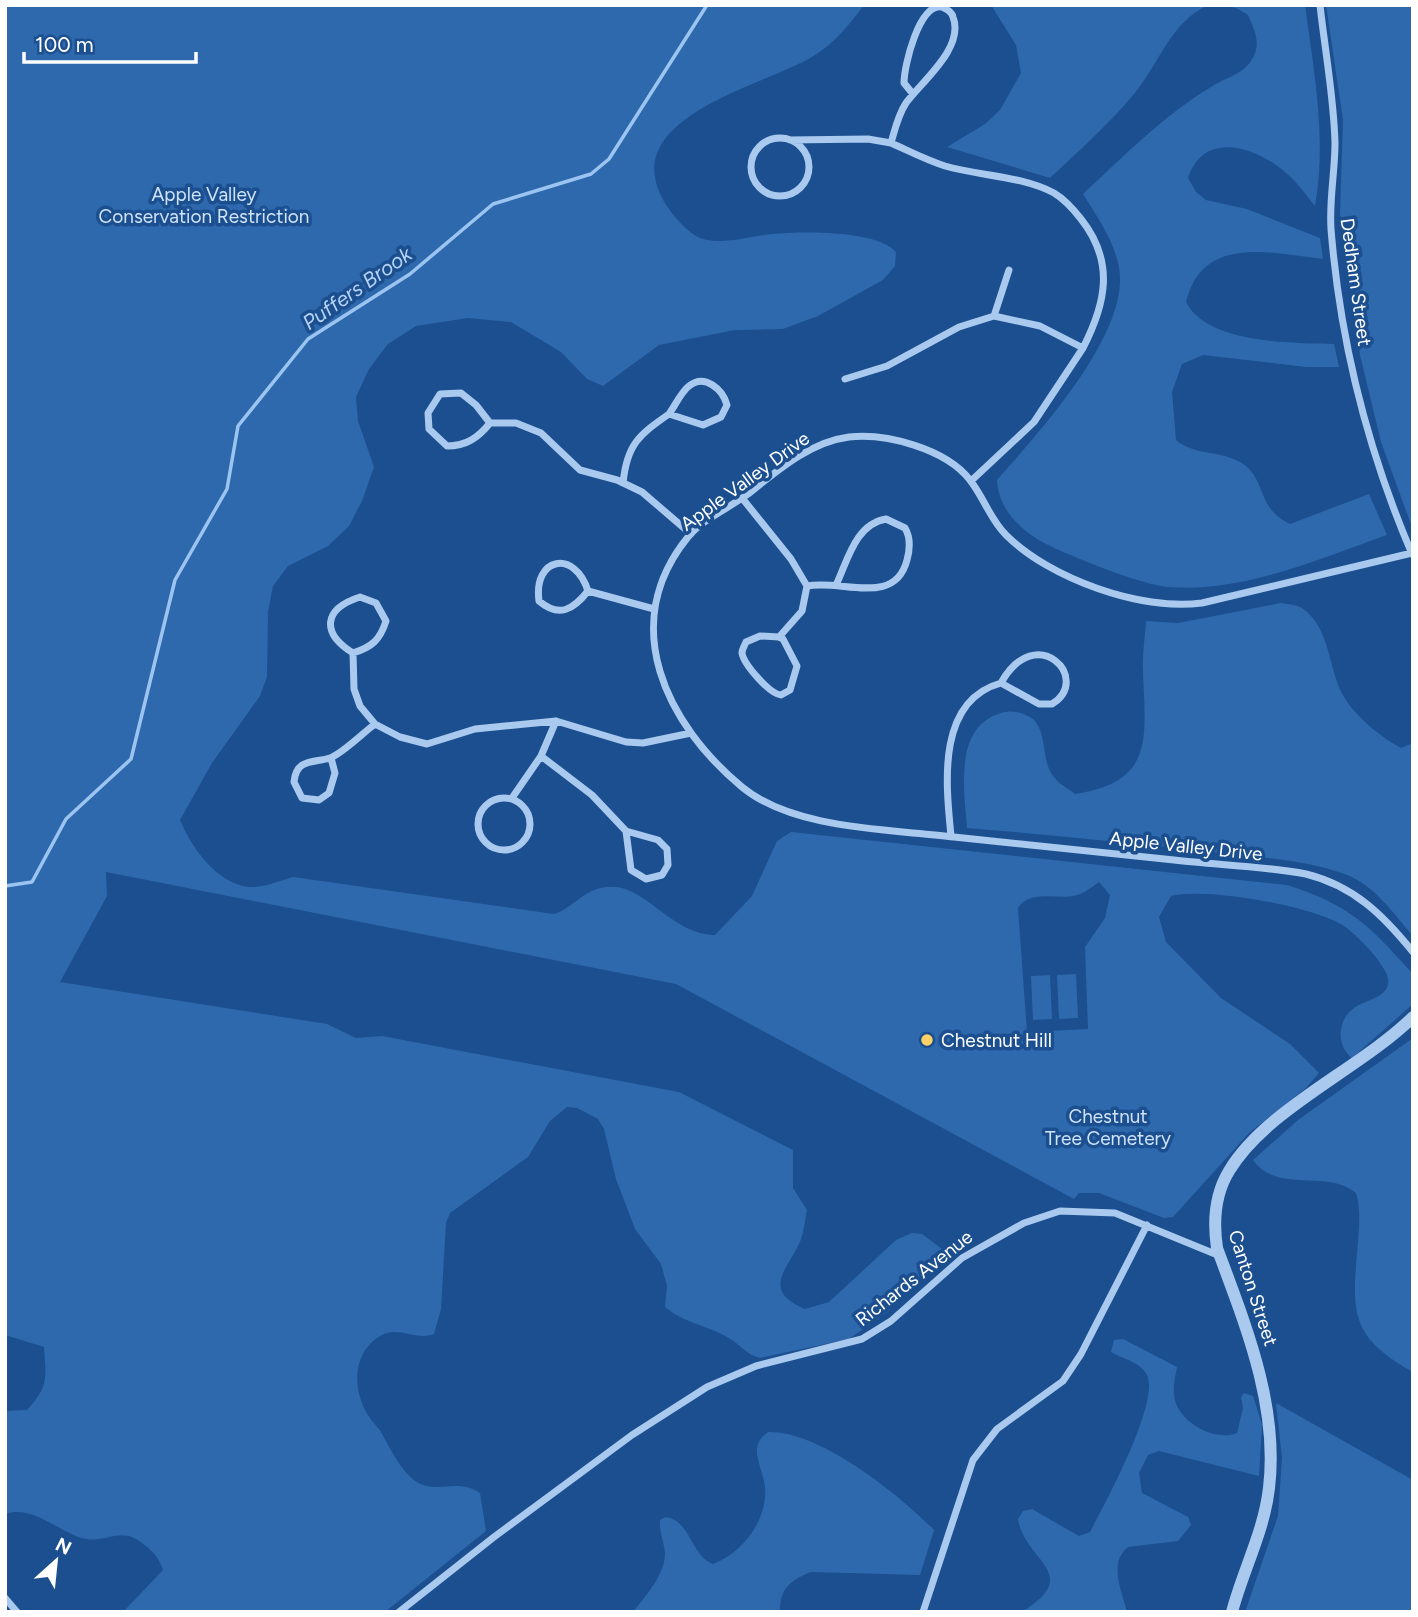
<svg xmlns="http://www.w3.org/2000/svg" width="1418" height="1617" font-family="Figtree,sans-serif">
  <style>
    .green { fill: #2e69ad; fill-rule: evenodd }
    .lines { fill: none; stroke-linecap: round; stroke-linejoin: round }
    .stream { stroke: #9cc4f0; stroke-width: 3.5 }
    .minor { stroke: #a9c9ee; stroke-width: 7 }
    .tertiary { stroke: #a9c9ee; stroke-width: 12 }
    .poi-dot { fill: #ffd166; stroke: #1b4f8f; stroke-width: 2.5 }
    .labels { text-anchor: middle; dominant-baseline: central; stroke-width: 7; stroke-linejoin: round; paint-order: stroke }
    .park-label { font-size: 19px; fill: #cfe3fa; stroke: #1b4f8f }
    .street-label { font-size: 19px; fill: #fff; stroke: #1b4f8f }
    .poi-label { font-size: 19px; fill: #fff; stroke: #1b4f8f; text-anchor: start }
    .water-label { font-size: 21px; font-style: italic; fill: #b5d3f5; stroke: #1b4f8f }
  </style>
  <rect width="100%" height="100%" fill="#1b4f8f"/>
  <path class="green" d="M5 5H864C849 25 834 44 812 57 759 88 607 120 669 209 675 218 690 234 700 238 722 246 750 236 773 234 803 231 877 230 896 252L895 266 883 280 818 316 783 329 735 330 659 345 603 386 587 379 561 352 511 322 468 318 416 326 388 344 369 369 356 397 358 421 374 467 362 501 349 526 328 546 288 566 273 586 268 612 267 677 260 696 212 763 180 820C192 848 216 883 249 887 263 888 279 881 293 877L554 914C574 908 583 889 607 887 644 882 671 935 715 935L752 896 777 841 791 832 1287 885C1350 905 1370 926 1413 974V1004L1352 1058C1336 1046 1337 1020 1354 1008 1363 1001 1386 998 1388 984 1390 975 1382 967 1378 960 1370 949 1355 934 1344 926 1312 906 1208 887 1171 896L1159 917 1166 942 1221 998 1290 1044 1319 1073 1306 1088 1249 1133 1173 1217 1164 1218 1099 1193H1079L1074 1199 676 984 106 872 107 896 60 982 327 1024 356 1038 382 1036 679 1092 793 1150V1188L807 1210C805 1220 804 1232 800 1242 787 1270 761 1290 805 1309L829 1302 896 1240 912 1233 922 1234 950 1255 886 1313 849 1339 760 1358C745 1354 739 1343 727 1337 706 1325 684 1323 665 1307L667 1286 661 1264 635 1229 616 1179 604 1129 598 1119 577 1108 567 1107 550 1121 528 1157 450 1213 446 1223 441 1309 434 1334C416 1341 399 1326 382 1335 354 1350 352 1384 365 1410 369 1418 376 1425 381 1432 390 1448 399 1468 414 1480 435 1496 456 1477 480 1493L486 1531 385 1612H123L163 1570C159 1556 147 1545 134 1538 119 1530 103 1542 86 1539 60 1534 34 1504 5 1514V1411L27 1410C49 1386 46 1379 44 1347L5 1335ZM1099 882 1110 895 1105 918 1085 947 1088 1029 1027 1032 1018 908C1030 890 1055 899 1073 896 1082 895 1092 887 1099 882Z
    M991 5H1208C1170 23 1159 64 1134 94 1108 125 1079 151 1050 178L947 147 985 124 1000 110 1021 73 1016 45Z
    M1221 5H1305C1314 73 1327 138 1315 206 1306 195 1297 182 1286 173 1257 147 1204 129 1188 178L1196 192 1206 200 1247 209 1320 238 1323 259C1270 253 1203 234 1186 302 1207 344 1293 343 1334 344L1339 367H1306L1203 355 1182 364 1172 392 1176 440C1196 457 1224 449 1246 466 1266 483 1258 509 1290 524L1369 494 1387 535C1319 559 1242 593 1168 587 1143 585 1086 562 1061 551 1030 538 999 516 997 480 1037 435 1122 342 1120 277 1119 248 1098 218 1083 194 1124 156 1163 116 1211 87 1224 78 1242 75 1251 61 1262 45 1255 31 1248 15L1236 8Z
    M1326 5H1413V530L1381 442 1360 355 1340 213 1343 120Z
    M1281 603C1287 604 1297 605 1302 608 1331 628 1328 670 1344 697 1356 717 1381 737 1401 748L1413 743V936C1394 914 1375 886 1347 875 1307 860 1263 858 1221 853 1136 843 1052 835 967 828 964 788 953 723 1005 712 1014 710 1028 714 1035 721 1048 738 1041 762 1054 777 1059 784 1069 789 1075 794 1156 782 1145 736 1143 671 1142 655 1145 638 1146 621L1178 623Z
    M1076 974 1078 1018 1059 1019 1057 975Z
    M1050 975 1052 1019 1033 1020 1031 976Z
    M1413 1038V1372C1348 1336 1352 1311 1358 1242 1359 1226 1361 1209 1356 1193 1327 1169 1277 1194 1253 1160L1298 1120Z
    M1123 1339 1177 1367C1175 1378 1172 1389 1175 1400 1180 1423 1216 1442 1237 1433L1243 1408 1241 1397 1244 1393 1253 1396 1262 1425 1259 1476 1159 1451 1148 1455 1139 1473 1142 1493 1188 1517 1191 1525 1178 1541 1128 1547C1108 1563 1122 1591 1127 1612H1021C1085 1574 1024 1561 1018 1519L1023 1511 1032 1509 1079 1536 1090 1532C1105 1504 1160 1402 1147 1375 1141 1362 1122 1359 1111 1352L1114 1340Z
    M1276 1403 1413 1480V1612H1245L1278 1516 1282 1458Z
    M768 1432C819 1430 900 1495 934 1530L920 1575 811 1572C792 1579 779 1589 780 1612H633C646 1595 665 1575 665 1553 664 1541 659 1532 660 1520L665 1517C691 1520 690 1555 713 1564 743 1553 768 1519 765 1487 764 1475 756 1460 757 1449 758 1440 762 1437 768 1432Z"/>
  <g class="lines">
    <path class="stream" d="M5 886 32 882 66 819 131 759 175 580 227 489 238 426 308 339 410 274 493 204 591 174 609 159 707 5"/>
    <path class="minor" d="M1320 5C1325 51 1334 98 1335 143 1335 172 1329 200 1331 229 1340 341 1368 451 1412 554
      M751 167a29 29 0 1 1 58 0a29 29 0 1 1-58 0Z
      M790 140 868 139 891 143C895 129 898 115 906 103 921 82 965 48 953 17 952 12 947 9 942 7 919 3 904 66 904 83L913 94
      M891 143C909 151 926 160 945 166 980 176 1022 176 1054 193 1064 199 1074 210 1081 219 1115 262 1106 303 1083 348L1040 326 994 316
      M845 379 887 366 959 327 994 316 1009 270
      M490 423C478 438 466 446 447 446L429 429 428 413 440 394 461 393 476 405 490 423H516L541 433 580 470 617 480 642 492 691 534
      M971 481 1034 422 1083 348
      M623 483C627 444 639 435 669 414L703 425 721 417 727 405C723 390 705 373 689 386 681 392 675 406 669 414
      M742 498 791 559 807 586 802 611 779 637 760 636 746 642C745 645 742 649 742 653 744 665 770 694 781 695L790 690 797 666 783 639 779 637
      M1412 553 1202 603C1141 611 1050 579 1006 535 990 519 984 498 970 480 946 449 887 433 849 437 810 442 778 470 748 494 729 508 703 519 688 537 617 624 666 724 742 787 794 830 890 829 954 837 1028 845 1101 853 1174 860 1218 865 1263 866 1306 874 1354 886 1383 915 1413 952
      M807 586C842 579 895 607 907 560 910 549 911 538 905 528L886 519C856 524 848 559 837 583
      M588 591C575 549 533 557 539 601 559 618 573 610 588 591L654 609
      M353 653C372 647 380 640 386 621L376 603 360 597C323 609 321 633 353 653L354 689 360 706 375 724 400 737 427 744 475 729 556 721 541 756
      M556 721 626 742 643 743 691 733
      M331 758 335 773 329 793 319 800 302 798 294 782C296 758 314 763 330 758 342 754 364 732 375 724
      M512 798 541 756 592 795 626 831 658 840 667 849 668 865 662 875 646 879 631 870 626 831
      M478 824a26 26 0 1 1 52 0a26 26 0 1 1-52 0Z
      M951 836C946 785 936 701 1001 683L1039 704H1052C1093 679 1036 620 1001 683
      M5 1598 17 1612
      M399 1612 494 1537 632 1435 707 1387 756 1366 862 1339 891 1321 962 1258 1024 1223 1060 1211 1115 1213 1220 1256
      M923 1612 973 1460 997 1429 1063 1381 1081 1354 1147 1225"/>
    <path class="tertiary" d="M1232 1612C1243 1570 1264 1532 1269 1488 1279 1405 1245 1324 1217 1248 1213 1221 1215 1194 1229 1171 1266 1109 1360 1069 1413 1017"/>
  </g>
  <circle class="poi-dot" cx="927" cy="1040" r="7"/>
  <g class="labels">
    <g class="park-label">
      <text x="204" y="194">Apple Valley<tspan x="204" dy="22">Conservation Restriction</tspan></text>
      <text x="1108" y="1116">Chestnut<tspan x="1108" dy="22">Tree Cemetery</tspan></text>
    </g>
    <g class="street-label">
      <text transform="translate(1356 282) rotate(82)">Dedham Street</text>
      <text transform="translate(745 481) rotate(-36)">Apple Valley Drive</text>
      <text transform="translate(1186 846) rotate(6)">Apple Valley Drive</text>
      <text transform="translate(914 1278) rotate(-38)">Richards Avenue</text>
      <text transform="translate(1253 1288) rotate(72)">Canton Street</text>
    </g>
    <g class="poi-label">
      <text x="941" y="1040">Chestnut Hill</text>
    </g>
    <g class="water-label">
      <text transform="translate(357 288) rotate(-35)">Puffers Brook</text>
    </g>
  </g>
  <rect width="1418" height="1617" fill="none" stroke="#ffffff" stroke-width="14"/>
  <g transform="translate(56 1561) rotate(27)" stroke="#1b4f8f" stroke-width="5" paint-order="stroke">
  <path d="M0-5L12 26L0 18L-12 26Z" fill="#ffffff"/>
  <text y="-10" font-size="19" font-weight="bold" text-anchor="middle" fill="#ffffff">N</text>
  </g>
  <path d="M24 52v10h172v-10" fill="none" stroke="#ffffff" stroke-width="3.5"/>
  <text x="35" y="52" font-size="21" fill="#ffffff" stroke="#1b4f8f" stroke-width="5" paint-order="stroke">100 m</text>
</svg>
